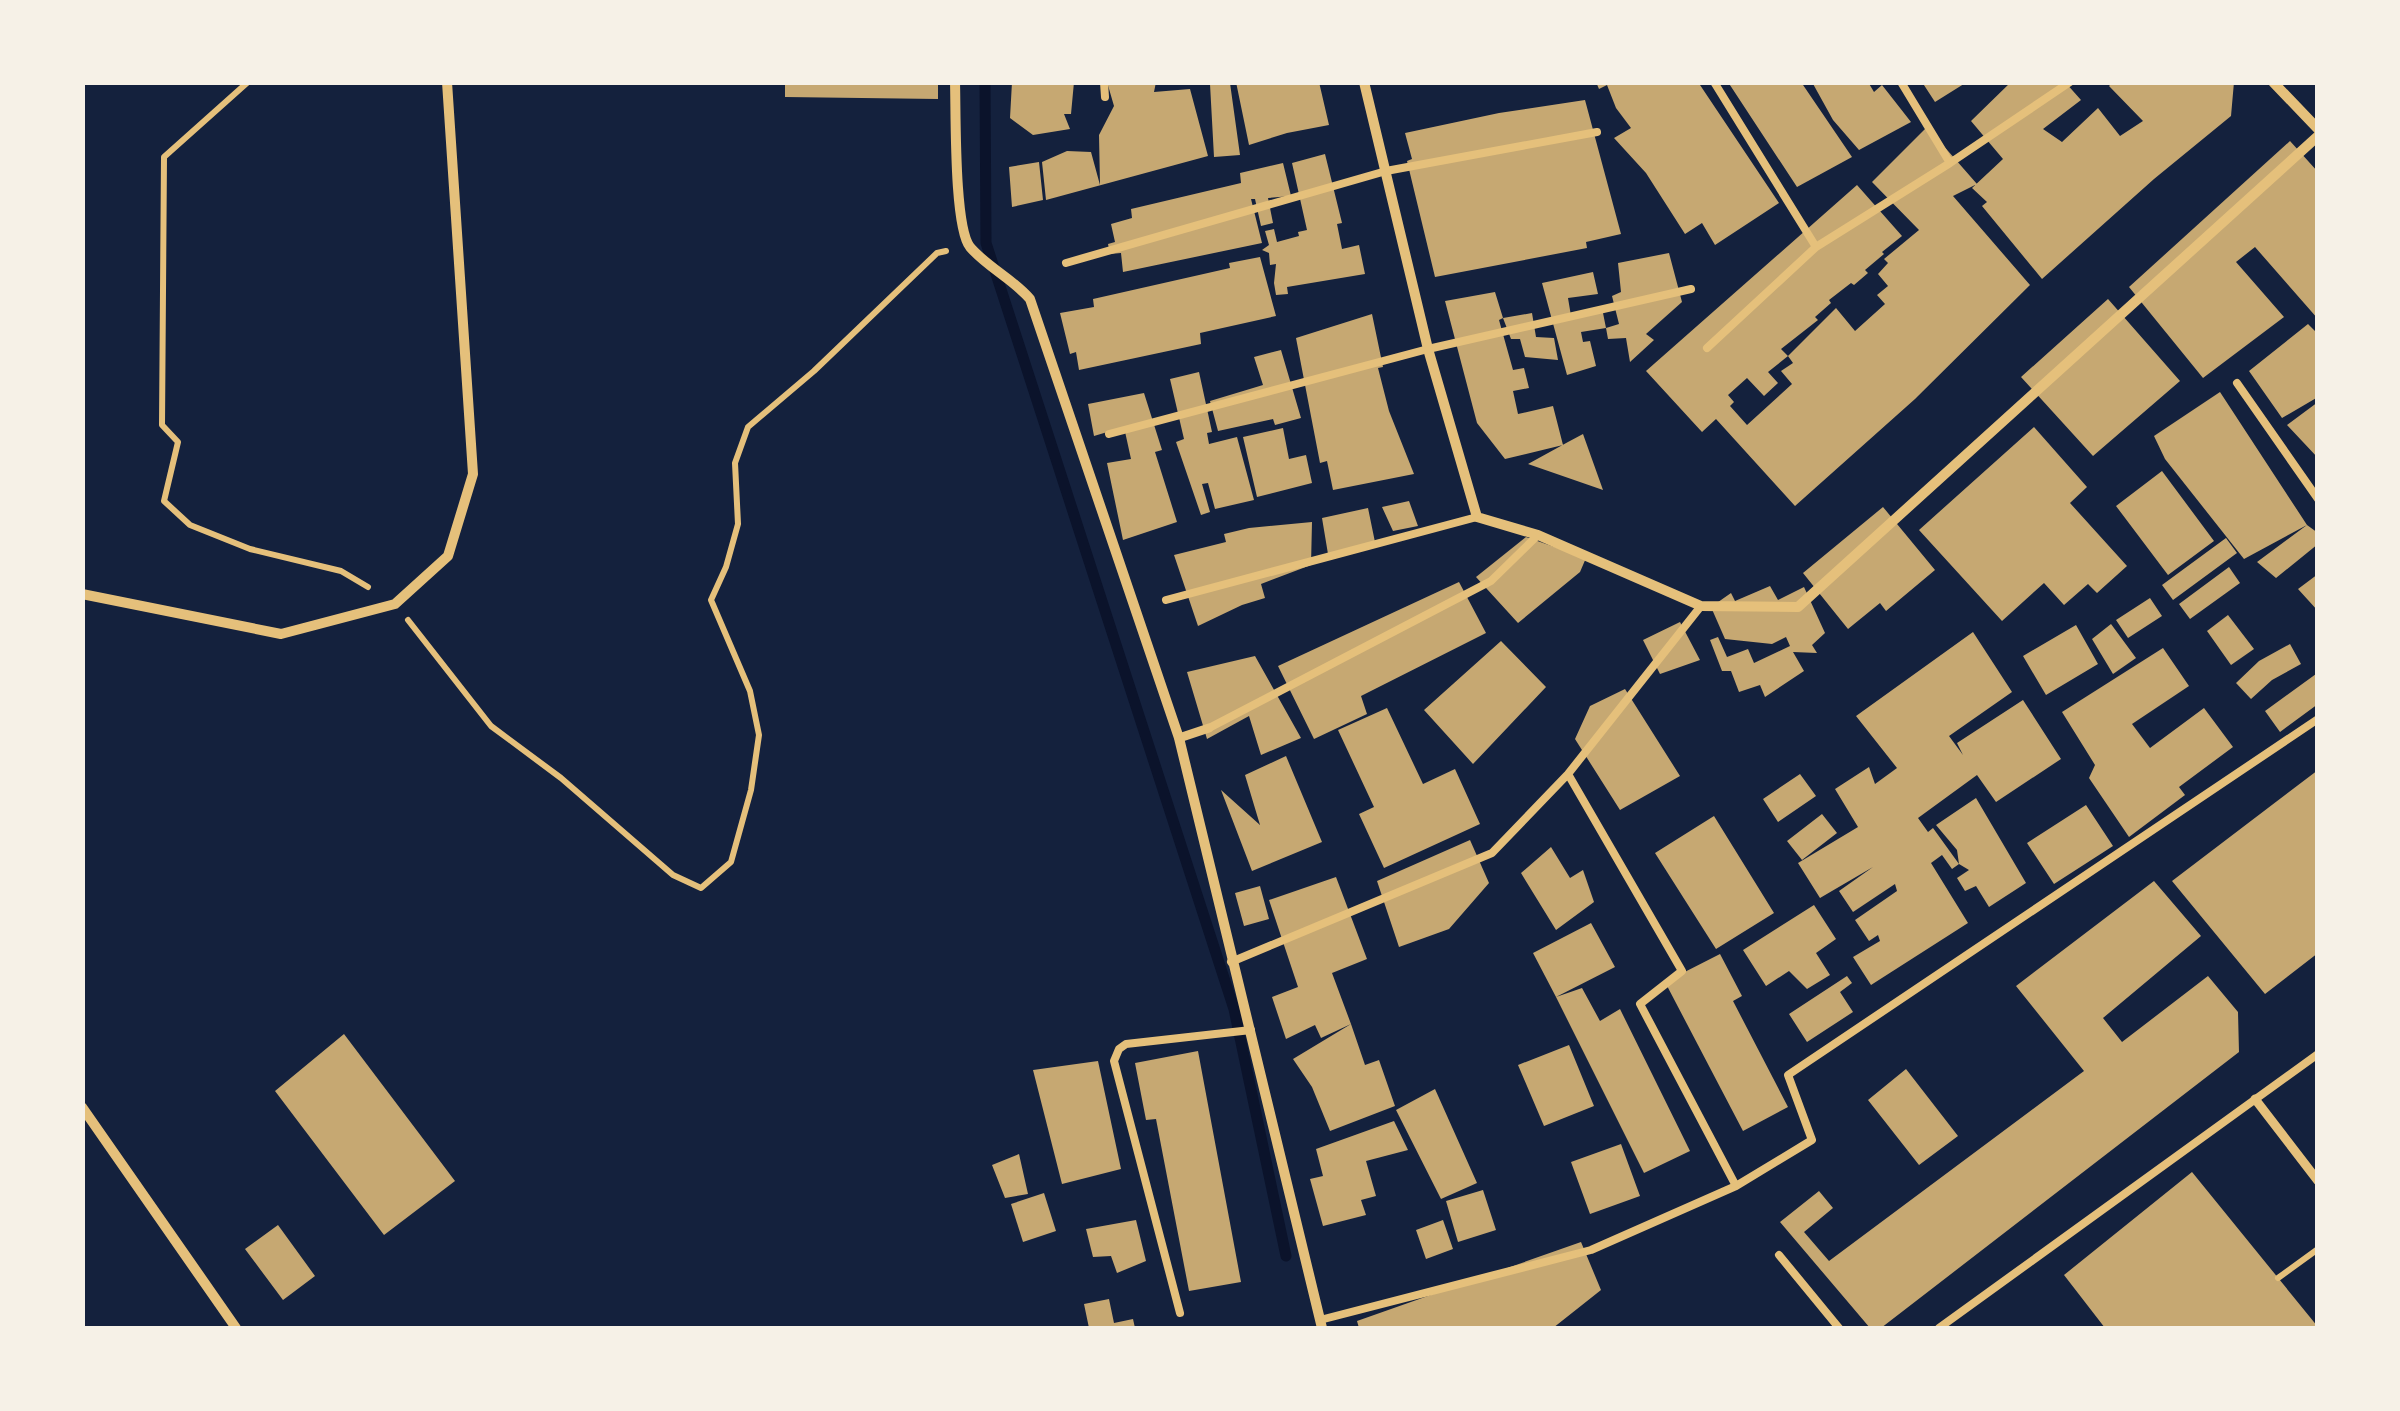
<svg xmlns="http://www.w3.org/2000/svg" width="2400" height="1411" font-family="'Alegreya Sans',sans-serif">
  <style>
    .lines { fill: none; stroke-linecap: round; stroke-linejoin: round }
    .stream { stroke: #0b132b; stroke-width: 11 }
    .building { fill: #c6a872 }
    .path { stroke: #e5c07b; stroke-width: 6 }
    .service { stroke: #e5c07b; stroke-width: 8 }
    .pedestrian { stroke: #e5c07b; stroke-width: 9 }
    .minor { stroke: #e5c07b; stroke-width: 10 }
  </style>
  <rect width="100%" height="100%" fill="#14213d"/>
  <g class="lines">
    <path class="stream" d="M985 82 986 243 1234 1009 1286 1256"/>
  </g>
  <path class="building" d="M785 82H938V99L785 97Z
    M1012 82H1074L1071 114H1064L1070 129 1033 135 1010 118Z
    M1107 82H1156L1154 92 1190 89 1208 156 1046 200 1042 162 1067 151 1091 152 1100 185 1099 135 1114 106Z
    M1236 82H1319L1329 125 1287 133 1249 145Z
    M1596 82H1698L1779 203 1715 245 1702 223 1685 234 1646 173 1614 138 1631 128 1616 108 1607 85 1599 89Z
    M1728 82H1801L1852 157 1797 187Z
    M1812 82H1868L1874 92 1882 85 1911 122 1859 150 1833 120Z
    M1922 82H1967L1935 102Z
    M2011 82H2065L2081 100 2043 129 2062 142 2098 108 2120 136 2143 121 2109 86 2113 82H2234L2231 116 2154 179 2042 279 1982 206 1987 202 1972 188 2003 159 1971 121Z
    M1230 83 1240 155 1214 157 1210 84Z
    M1585 100 1621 234 1586 242 1587 248 1435 277 1407 161 1412 159 1405 133 1499 113Z
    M1927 127 1977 184 1953 196 2030 285 1915 399 1795 506 1716 419 1702 432 1646 371 1857 185 1902 236 1882 252 1884 254 1865 270 1868 273 1854 285 1851 283 1829 300 1831 303 1815 317 1818 320 1781 349 1788 356 1768 372 1778 383 1764 396 1747 378 1728 395 1734 402 1730 406 1747 425 1792 384 1781 371 1793 363 1788 356 1836 308 1855 331 1885 304 1877 295 1888 286 1878 274 1888 263 1884 259 1919 230 1872 182Z
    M2290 141 2318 172V319L2255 247 2236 262 2284 317 2203 378 2129 287Z
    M1325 154 1342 223 1337 224 1342 249 1359 245 1365 274 1287 287 1288 294 1276 295 1274 283 1276 264 1270 265 1269 253 1262 250 1269 245 1265 231 1274 229 1277 242 1299 236 1298 232 1307 230 1292 163Z
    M1039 162 1043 200 1012 207 1009 167Z
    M1283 163 1291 196 1268 198 1273 223 1261 226 1255 199H1251L1262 243 1123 272 1121 253 1110 254 1108 244 1115 242 1111 224 1132 218 1131 209 1241 183 1240 173Z
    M1669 253 1682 302 1646 334 1654 340 1630 362 1626 338 1608 339 1606 328 1581 332 1583 342 1590 341 1596 366 1567 375 1542 283 1593 272 1598 294 1568 298 1571 316 1602 308 1606 328 1619 324 1612 296 1621 292 1618 263Z
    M1260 257 1276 316 1200 333 1201 344 1079 370 1076 352 1070 354 1060 313 1094 307 1093 299 1230 268 1229 263Z
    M1495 292 1503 318 1532 313 1536 337 1554 338 1558 360 1525 357 1520 339H1511L1503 318 1499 320 1513 370 1524 368 1529 388 1513 391 1518 414 1553 406 1563 445 1505 459 1477 423 1445 301Z
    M2108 299 2180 381 2093 456 2021 377Z
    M1372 314 1383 367 1378 368 1389 411 1414 474 1333 490 1327 461 1320 463 1296 338Z
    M2308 324 2318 334V397L2282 418 2249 371Z
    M1281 350 1301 418 1275 425 1273 419 1218 431 1210 401 1263 385 1254 357Z
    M1199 372 1212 432 1207 433 1209 444 1237 437 1254 500 1215 509 1208 483 1202 484 1210 512 1201 515 1176 442 1184 439 1170 379Z
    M2220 392 2307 525 2244 559 2165 459 2154 436Z
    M1144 393 1162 450 1155 452 1177 522 1123 540 1107 463 1131 459 1124 427 1094 436 1088 404Z
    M2318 402V458L2287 425Z
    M2034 427 2087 487 2070 503 2127 566 2097 593 2088 584 2064 605 2044 583 2002 621 1919 530Z
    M1283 428 1289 459 1306 455 1312 483 1257 497 1243 437Z
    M1583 434 1603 490 1528 464 1568 442Z
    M2162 471 2214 541 2168 575 2116 506Z
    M1409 501 1418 526 1393 531 1382 507Z
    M1883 507 1935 570 1886 611 1880 603 1848 629 1803 573Z
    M1368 508 1376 547 1329 560 1322 518Z
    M1312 522 1311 565 1261 584 1265 598 1242 605 1198 626 1174 555 1226 542 1224 534 1249 528Z
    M2307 525 2318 533V544L2276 578 2257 562Z
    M1526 537 1586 558 1580 572 1518 623 1476 577Z
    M2226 538 2237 553 2173 600 2162 585Z
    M2229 567 2240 583 2190 619 2179 604Z
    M2318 574V611L2298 589Z
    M1459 582 1486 633 1361 696 1367 714 1314 739 1278 666Z
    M1770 586 1778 600 1804 587 1825 633 1812 645 1817 653 1793 652 1804 671 1765 697 1760 685 1739 692 1731 671H1722L1710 640 1718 637 1727 657 1748 649 1754 663 1790 646 1786 637 1772 644 1725 639 1711 607 1731 593 1735 601Z
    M2150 598 2162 616 2128 638 2116 620Z
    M2228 615 2254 649 2231 665 2207 631Z
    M1680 622 1700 660 1660 674 1643 640Z
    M2111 624 2136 658 2113 674 2092 639Z
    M2076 625 2098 664 2046 695 2023 656Z
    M1973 632 2012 692 1949 736 1963 755 1957 743 2023 700 2061 759 1996 802 1977 775 1918 818 1928 832 1933 828 1959 864 1957 850 1936 825 1976 798 2026 883 1989 907 1976 886 1965 891 1957 878 1969 870 1959 864 1952 869 1942 855 1931 863 1968 923 1871 985 1853 957 1880 941 1878 935 1869 941 1855 920 1897 891 1895 884 1853 912 1839 891 1873 867 1820 898 1798 863 1858 827 1835 789 1869 767 1875 784 1897 768 1856 716Z
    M1501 641 1546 687 1473 764 1424 710Z
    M2290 644 2301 664 2272 680 2251 699 2236 683 2259 661Z
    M2163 648 2189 686 2132 724 2150 748 2204 708 2233 747 2179 787 2185 795 2129 837 2089 778 2095 765 2062 712Z
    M1255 656 1301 738 1261 755 1249 716 1207 739 1187 672Z
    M2316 674 2318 704 2280 732 2265 711Z
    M1625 689 1680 776 1620 810 1575 739 1590 706Z
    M1387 708 1423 784 1455 769 1480 824 1384 868 1359 814 1374 807 1338 730Z
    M1286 756 1322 842 1252 871 1221 790 1260 825 1245 775Z
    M2318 770V953L2265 994 2172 881Z
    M1800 774 1816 796 1778 822 1763 799Z
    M2086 805 2113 846 2054 884 2027 843Z
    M1822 814 1837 833 1802 860 1787 841Z
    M1714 816 1774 913 1716 949 1655 853Z
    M1470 840 1489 883 1449 929 1399 947 1377 881Z
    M1551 847 1570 878 1583 870 1594 902 1556 930 1521 873Z
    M1336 877 1367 959 1332 973 1351 1024 1365 1065 1379 1060 1395 1106 1330 1131 1312 1087 1293 1059 1351 1024 1321 1038 1315 1025 1286 1039 1272 997 1298 987 1269 900Z
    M2154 881 2201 936 2103 1018 2122 1042 2208 976 2238 1012 2239 1052 1881 1328H1870L1780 1222 1819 1191 1833 1208 1804 1232 1829 1261 2084 1071 2016 986Z
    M1260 886 1269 919 1244 926 1235 893Z
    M1814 905 1836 939 1816 953 1830 975 1807 989 1789 971 1766 986 1743 950Z
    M1591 923 1615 967 1556 997 1533 953Z
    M1720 954 1742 996 1733 1001 1788 1107 1743 1131 1665 982Z
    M1847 976 1852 983 1840 992 1853 1012 1807 1042 1789 1014Z
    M1582 988 1600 1021 1620 1009 1690 1151 1644 1173 1556 997Z
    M344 1034 455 1181 384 1235 275 1091Z
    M1569 1045 1594 1106 1544 1126 1518 1065Z
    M1198 1051 1241 1282 1189 1291 1156 1119 1146 1120 1135 1063Z
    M1098 1061 1121 1169 1062 1184 1033 1070Z
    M1906 1069 1958 1136 1919 1165 1868 1100Z
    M1435 1089 1477 1183 1441 1199 1396 1110Z
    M1394 1121 1408 1150 1366 1161 1376 1196 1361 1200 1366 1215 1323 1226 1310 1179 1323 1176 1316 1149Z
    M1621 1144 1640 1196 1590 1214 1571 1162Z
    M1019 1154 1028 1194 1005 1198 992 1165Z
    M2192 1172 2318 1327V1328H2105L2064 1275Z
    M1483 1190 1496 1230 1458 1242 1446 1201Z
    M1044 1193 1056 1231 1023 1242 1011 1204Z
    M1136 1220 1146 1261 1117 1273 1111 1256 1093 1257 1086 1229Z
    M1443 1220 1453 1249 1426 1259 1416 1230Z
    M278 1225 315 1276 283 1300 245 1249Z
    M1581 1242 1601 1290 1553 1328H1359L1357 1321Z
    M1109 1299 1114 1323 1133 1319 1135 1328H1089L1084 1304Z"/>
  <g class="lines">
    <path class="path" d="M248 82 164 157 162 425 178 442 164 501 190 525 250 549 341 571 368 587
      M408 620 491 726 561 778 673 875 701 888 731 862 751 790 759 735 750 691 711 600 726 567 738 524 735 463 748 427 814 371 937 253 946 251
      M2278 1278 2318 1249"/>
    <path class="service" d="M1104 82 1105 97
      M1714 82 1816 247
      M1901 82 1950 163
      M1066 263 1386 171 1597 132
      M1707 348 1816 247 1950 163 2070 82
      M2237 383 2318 499
      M1109 434 1428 349 1691 289
      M1166 600 1477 517
      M1209 728 1491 581 1538 535
      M1568 774 1682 971 1640 1004 1736 1186
      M1231 962 1492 853 1568 774 1701 606
      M1779 1255 1839 1328
      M1180 1313 1114 1061 1119 1049 1126 1044 1251 1030
      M1320 1320 1591 1250 1736 1186 1812 1140 1788 1075 2318 719
      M1939 1328 2318 1054"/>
    <path class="pedestrian" d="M1179 738 1209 728
      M2255 1099 2318 1181"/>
    <path class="minor" d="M955 82C956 114 954 227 970 247 987 267 1013 279 1030 299L1179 738 1322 1328
      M1364 82 1428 349 1477 517 1538 535 1701 606 1798 607 2318 136
      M2273 82 2318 129
      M82 594 281 634 395 604 448 556 473 474 447 82
      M82 1107 236 1328"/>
  </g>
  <rect width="2400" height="1411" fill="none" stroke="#f6f1e7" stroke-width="170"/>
</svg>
